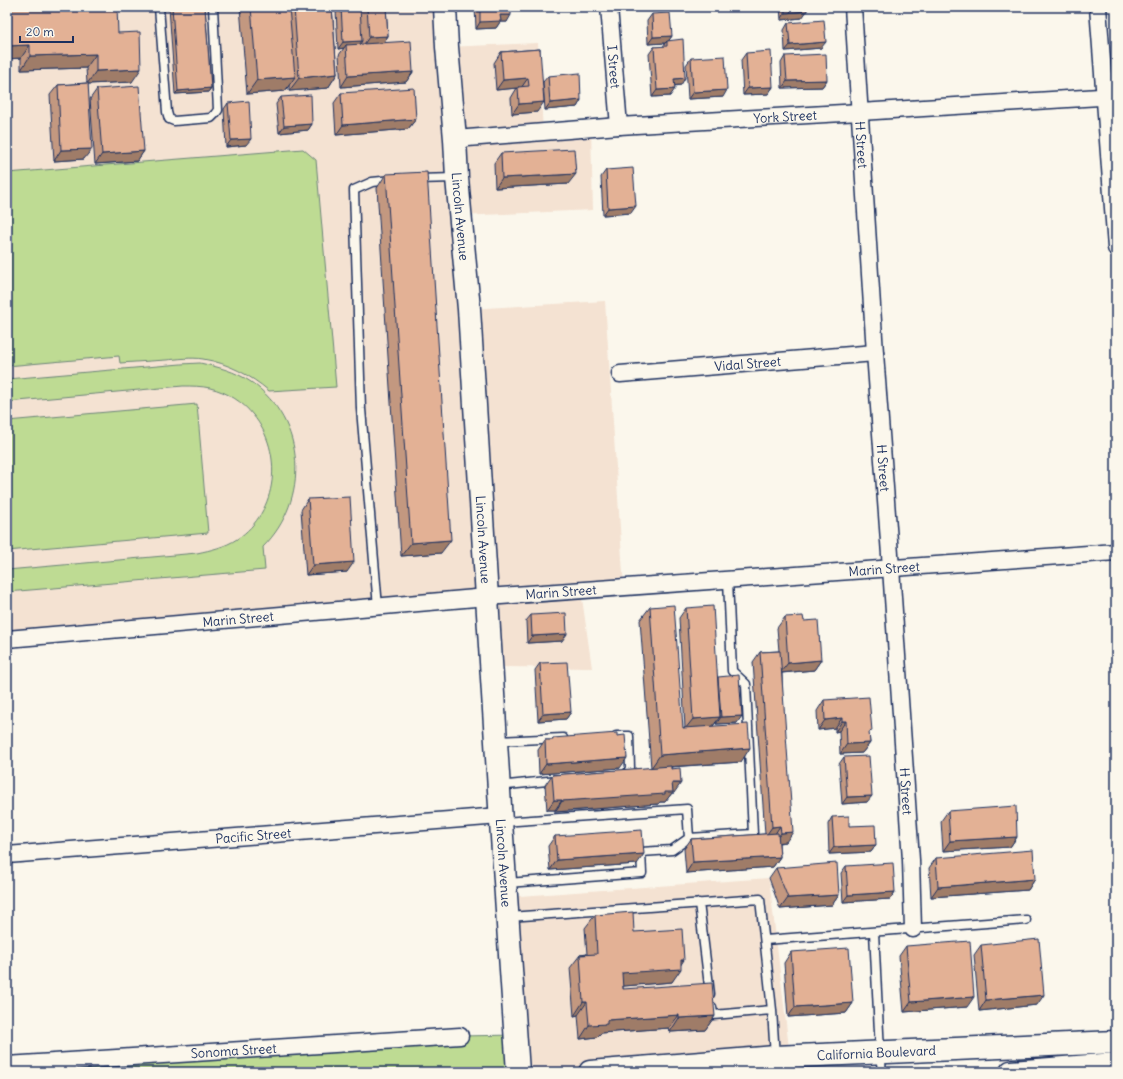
<svg xmlns="http://www.w3.org/2000/svg" width="1123" height="1079" font-family="Delius,sans-serif">
  <style>
    .built { fill: #f4e2d2 }
    .green { fill: #bedb93; stroke: #6c8578 }
    .lines { fill: none; stroke-linecap: round; stroke-linejoin: round }
    .lane-casing { stroke: #1b2f5e; stroke-width: 11 }
    .street-casing { stroke: #1b2f5e; stroke-width: 19 }
    .secondary-casing { stroke: #1b2f5e; stroke-width: 25 }
    .lane { stroke: #fbf7ec; stroke-width: 8 }
    .street { stroke: #fbf7ec; stroke-width: 16 }
    .secondary { stroke: #fbf7ec; stroke-width: 22 }
    .wall { fill: #c39880; stroke: #1b2f5e }
    .shaded-wall { fill: #9f7c68; stroke: #1b2f5e }
    .building { fill: #e3b195; stroke: #1b2f5e }
    .labels { text-anchor: middle; dominant-baseline: central; stroke-width: 3; stroke-linejoin: round; paint-order: stroke }
    .street-label { font-size: 13px; fill: #1b2f5e; stroke: #fbf7ec }
  </style>
  <rect width="100%" height="100%" fill="#fbf7ec"/>
  <filter id="ink" filterUnits="userSpaceOnUse"><feTurbulence type="fractalNoise" baseFrequency=".025" numOctaves="2"/><feDisplacementMap in="SourceGraphic" scale="8" xChannelSelector="R" yChannelSelector="G"/><feConvolveMatrix kernelMatrix="1 2 1 2 8 2 1 2 1" color-interpolation-filters="sRGB"/></filter>
  <g filter="url(#ink)">
    <path class="built" d="M7 7H445L447 47 538 43 543 132 591 128 593 210 461 216 469 309 605 301 624 588 581 591 592 668 491 667 487 598 7 639Z
      M769 878 790 1057 590 1072H518L506 897Z"/>
    <path class="green" d="M303 149 316 160 336 387 269 391C250 375 228 363 203 359 191 357 178 359 166 360 151 361 135 362 120 363L119 356 7 366V173Z
      M200 363C218 367 235 371 251 382 307 421 310 500 263 547L265 570 7 592V570L197 553C211 550 225 547 237 539 278 512 284 452 253 415 243 402 227 392 210 388 201 386 192 386 183 386L7 402V379L181 364Z
      M197 404 208 533 7 551V421Z
      M516 1035 518 1072H7L460 1036Z"/>
    <g class="lines">
      <g class="lane-casing">
        <path id="lane" d="M159 7 167 112 169 119 174 121 211 118 215 114 218 110 213 7
          M417 179 456 178
          M378 607 361 409 354 190 372 182 392 180
          M616 736H629L630 768 627 774 623 775
          M496 741 563 738
          M499 786 557 780
          M502 822 687 809 689 838 753 834 746 684 732 671 728 580
          M507 883 642 873 641 852 672 850 689 838
          M699 903 710 994
          M509 917 760 899 772 1010 775 1057
          M874 932 880 1052 882 1072
          M765 940 1026 920
          M712 1007 713 1015 772 1010"/>
      </g>
      <g class="street-casing">
        <g id="street">
          <path id="s1" d="M609 7 619 126"/>
          <path id="s2" d="M853 7 875 353 891 568 911 860 913 929"/>
          <path d="M1098 7 1116 248"/>
          <path id="s3" d="M455 139 619 126 860 112 1116 96"/>
          <path id="s4" d="M620 374 875 353"/>
          <path id="s5" d="M7 639 487 597 1116 552"/>
          <path id="s6" d="M7 855 500 816"/>
          <path id="s7" d="M7 1065 460 1036"/>
        </g>
      </g>
      <g class="secondary-casing">
        <g id="secondary">
          <path id="s8" d="M445 7 447 47 455 139 457 178 469 309 501 822 518 1072"/>
          <path id="s9" d="M590 1072 775 1057 1116 1042"/>
          <path d="M1011 1072 1116 1064"/>
        </g>
      </g>
      <use href="#lane" class="lane"/>
      <use href="#street" class="street"/>
      <use href="#secondary" class="secondary"/>
    </g>
    <path class="wall" d="M7 7 118 33 132 82 88 84 84 159 54 161 50 95 58 85 87 83 86 68 21 70V58L7 59Z
      M169 7H205L211 88 208 92 175 94Z
      M240 7H332L337 74 328 88 289 91V85L285 91 247 94Z
      M338 7H360V9L361 7H394H386L388 36 383 43 413 72 406 82 341 87 339 55 344 48 338 49 336 10Z
      M475 7H511L507 22H500L496 28 476 29Z
      M780 7H807L802 18 781 20Z
      M652 14 672 36 669 40 681 85 674 86 670 96 652 97 649 54 654 47H663L665 43 648 44 647 21Z
      M788 23 821 48 785 51 784 30Z
      M540 49 537 112 512 114 511 98 517 88 496 90 494 63 501 52Z
      M746 53 773 87 768 94 743 95 741 60Z
      M785 56 827 80 822 87 782 88 781 63Z
      M691 58 723 97 688 99 686 65Z
      M548 76 581 100 577 107 545 110 543 82Z
      M97 89 144 151 137 161 95 164 90 99Z
      M341 93 416 119 408 129 336 135 334 103Z
      M281 97 312 124 308 130 279 133 276 104Z
      M228 103 246 145 226 147 224 109Z
      M501 153 568 184 495 188 494 163Z
      M606 170 631 213 603 215 601 177Z
      M386 174 441 553 401 556 377 188Z
      M308 499 347 572 306 575 301 510Z
      M650 607 683 728H685L679 618 686 608 717 678 718 677 737 723 716 724V722L713 726 741 762 671 767 674 793H672L665 802H660L658 804 555 812V810H547L545 785 552 775 651 768 640 620Z
      M531 615 562 641 527 643 526 621Z
      M785 617 804 621 821 660 814 670 782 673 786 842 779 843 780 857 773 867 686 873 684 849 691 839 765 834 753 662 760 652 779 651 777 628Z
      M540 663 571 712 566 719 538 721 535 670Z
      M824 700 869 735 870 743 862 753 840 754 839 731 835 732V728L818 730 817 711Z
      M553 738 620 768 539 774 538 750 545 740H551Z
      M844 757 867 802 842 804 839 764Z
      M948 811 1017 837 1010 847 943 851 941 821Z
      M832 817 849 826 876 845 871 852 829 854 828 824Z
      M555 836 637 864 550 870 548 846Z
      M936 858 1035 879 1028 890 931 897 929 868Z
      M846 866 895 892 890 899 843 902 841 873Z
      M776 868 839 895 832 905 780 909 769 878Z
      M595 915 634 932 681 964 672 982 623 986V989L715 1016 705 1030 670 1032 669 1028 601 1033 597 1037 580 1039 578 1015 574 1016 570 968 580 955 587 954 585 928Z
      M981 945 1037 1005 979 1011 974 955Z
      M906 946 967 1007 904 1012 899 956Z
      M791 952 853 1003 846 1013 788 1017 784 963Z"/>
    <path class="shaded-wall" d="M544 7H572L571 8 541 10Z
      M667 7H679L678 9 665 10Z
      M807 11 802 18 781 20 785 13Z
      M500 15H511L507 22H500L496 28 476 29 480 22Z
      M388 36 381 46 362 47 369 37Z
      M672 36 667 43V41L665 43 648 44 653 37Z
      M362 41 358 47 346 45 344 48 338 49 343 42Z
      M826 42 821 48 785 51 790 45Z
      M30 45 21 58 7 59V46Z
      M96 54 86 68 21 70 30 56Z
      M141 69 132 82 87 84 96 71Z
      M413 72 406 82 341 87 348 76Z
      M337 74 328 88 289 91 299 78Z
      M295 77 285 91 247 94 257 80Z
      M528 78 521 88 518 87 517 88 496 90 503 80Z
      M685 78 681 85 669 86 674 79Z
      M827 80 822 87 782 88 787 81Z
      M773 87 768 94 743 95 748 88Z
      M211 88 208 92 175 94 178 91Z
      M675 89 670 96 652 97 657 90Z
      M727 90 723 97 688 99 693 92Z
      M581 100 577 107 545 110 550 103Z
      M544 102 537 112 512 114 519 104Z
      M416 119 408 129 336 135 343 125Z
      M312 124 308 130 279 133 284 126Z
      M251 139 246 145 226 147 231 140Z
      M92 149 84 159 54 161 61 150Z
      M144 151 137 161 95 164 102 154Z
      M7 164H11L7 169Z
      M576 174 568 184 495 188 502 178Z
      M636 206 631 213 603 215 608 208Z
      M451 540 441 553 401 556 411 543Z
      M354 562 347 572 306 575 313 565Z
      M567 634 562 641 527 643 532 636Z
      M821 660 814 670 780 673 788 663Z
      M571 712 566 719 538 721 543 714Z
      M742 716 737 723 716 724 721 717Z
      M720 717 712 727 685 729 693 719Z
      M842 718 835 728 818 730 825 720Z
      M842 721H846L839 731 835 732Z
      M870 743 862 753 840 754 847 744Z
      M750 748 741 762 651 768 660 755Z
      M627 758 620 768 539 774 546 764Z
      M672 783H681L674 793H672L665 802H660L658 804 555 812 562 801Z
      M872 796 867 802 842 804 847 797Z
      M554 800H562L555 810H547Z
      M780 826 773 837H765L772 827Z
      M793 832 786 842 774 843 781 833Z
      M1017 837 1010 847 943 851 950 841Z
      M876 845 871 852 829 854 834 847Z
      M644 854 637 864 550 870 557 860Z
      M780 857 773 867 686 873 693 862Z
      M1035 879 1028 890 931 897 938 887Z
      M895 892 890 899 843 902 848 895Z
      M839 895 832 905 780 909 788 898Z
      M681 960H684L678 969H681L672 982 613 987 622 973Z
      M1044 995 1037 1005 979 1011 986 1000Z
      M974 997 967 1007 904 1012 911 1002Z
      M583 1002H587L578 1015 574 1016Z
      M853 1003 846 1013 788 1017 795 1007Z
      M679 1015 669 1028 601 1033 597 1037 580 1039 589 1025 607 1020Z
      M715 1016 705 1030 670 1032 679 1018Z"/>
    <path class="building" d="M7 7H117L118 33 140 32 141 69 96 71V54L30 56V45L7 46Z
      M172 7H205L211 88 178 91Z
      M251 7H289L295 77 257 80Z
      M294 7H332L337 74 299 78Z
      M341 7H360L362 41 343 42Z
      M367 7H386L388 36 369 37Z
      M480 7H511V15H500L501 21 480 22Z
      M785 7H807V11L785 13Z
      M670 13 672 36 653 37 652 14Z
      M824 20 826 42 790 45 788 23Z
      M683 39 685 78 674 79 675 89 657 90 654 47 667 46V41Z
      M411 41 413 72 348 76 346 45Z
      M540 49 544 102 519 104 518 87 529 86 528 78 503 80 501 52Z
      M771 51 773 87 748 88 746 53Z
      M826 54 827 80 787 81 785 56Z
      M725 56 727 90 693 92 691 58Z
      M580 73 581 100 550 103 548 76Z
      M88 83 92 149 61 150 58 85Z
      M139 86 144 151 102 154 97 89Z
      M414 88 416 119 343 125 341 93Z
      M311 95 312 124 284 126 281 97Z
      M249 101 251 139 231 140 228 103Z
      M7 132H9L11 164H7Z
      M574 149 576 174 502 178 501 153Z
      M633 168 636 206 608 208 606 170Z
      M427 172 451 540 411 543 386 174Z
      M350 497 354 562 313 565 308 499Z
      M674 605 683 728 748 724 750 748 660 755 650 607Z
      M713 606 720 717 693 719 686 608Z
      M566 613 567 634 532 636 531 615Z
      M803 616 804 621 818 620 821 660 788 663 785 617Z
      M780 651 793 832 781 833 780 826 772 827 760 652Z
      M567 662 571 712 543 714 540 663Z
      M739 675 742 716 721 717 718 677Z
      M869 697 872 731 869 732 870 743 847 744 846 721H842V718L825 720 824 700Z
      M617 733V736L625 735 627 758 546 764 545 740H553V738Z
      M869 756 872 796 847 797 844 757Z
      M671 766V769L680 768 681 783H672L673 792H665V794L562 801V800H554L552 775Z
      M1016 806 1017 837 950 841 948 811Z
      M849 816V826L875 825 876 845 834 847 832 817Z
      M642 830 644 854 557 860 555 836Z
      M778 833 780 857 693 862 691 839Z
      M1033 850 1035 879 938 887 936 858Z
      M837 863 839 895 788 898 776 868Z
      M893 863 895 892 848 895 846 866Z
      M633 912 634 932 682 929 684 960H681V969L622 973 623 989 712 983 715 1016 679 1018V1015L607 1020V1024L589 1025 587 1002H583L580 955 597 954 595 915Z
      M1039 939 1044 995 986 1000 981 945Z
      M970 941 974 997 911 1002 906 946Z
      M849 948 853 1003 795 1007 791 952Z"/>
  </g>
  <g class="labels">
    <g class="street-label">
      <text stroke="none"><textPath href="#s1" startOffset="60">I Street</textPath></text>
      <text stroke="none"><textPath href="#s3" startOffset="331">York Street</textPath></text>
      <text stroke="none"><textPath href="#s2" startOffset="138">H Street</textPath></text>
      <text stroke="none"><textPath href="#s8" startOffset="210">Lincoln Avenue</textPath></text>
      <text stroke="none"><textPath href="#s4" startOffset="128">Vidal Street</textPath></text>
      <text stroke="none"><textPath href="#s2" startOffset="462">H Street</textPath></text>
      <text stroke="none"><textPath href="#s8" startOffset="534">Lincoln Avenue</textPath></text>
      <text stroke="none"><textPath href="#s5" startOffset="880">Marin Street</textPath></text>
      <text stroke="none"><textPath href="#s5" startOffset="556">Marin Street</textPath></text>
      <text stroke="none"><textPath href="#s5" startOffset="232">Marin Street</textPath></text>
      <text stroke="none"><textPath href="#s2" startOffset="786">H Street</textPath></text>
      <text stroke="none"><textPath href="#s6" startOffset="247">Pacific Street</textPath></text>
      <text stroke="none"><textPath href="#s8" startOffset="858">Lincoln Avenue</textPath></text>
      <text stroke="none"><textPath href="#s7" startOffset="227">Sonoma Street</textPath></text>
      <text stroke="none"><textPath href="#s9" startOffset="287">California Boulevard</textPath></text>
    </g>
  </g>
  <rect width="1123" height="1079" fill="none" stroke="#fbf7ec" stroke-width="24"/>
  <rect x="12" y="12" width="1099" height="1055" fill="none" stroke="#1b2f5e" stroke-width="1.5" filter="url(#ink)"/>
  <path d="M20 36v6h53v-6" fill="none" stroke="#1b2f5e" stroke-width="2"/>
  <text x="26" y="36" font-size="12" fill="#1b2f5e" stroke="#fbf7ec" stroke-width="3" paint-order="stroke">20 m</text>
</svg>
